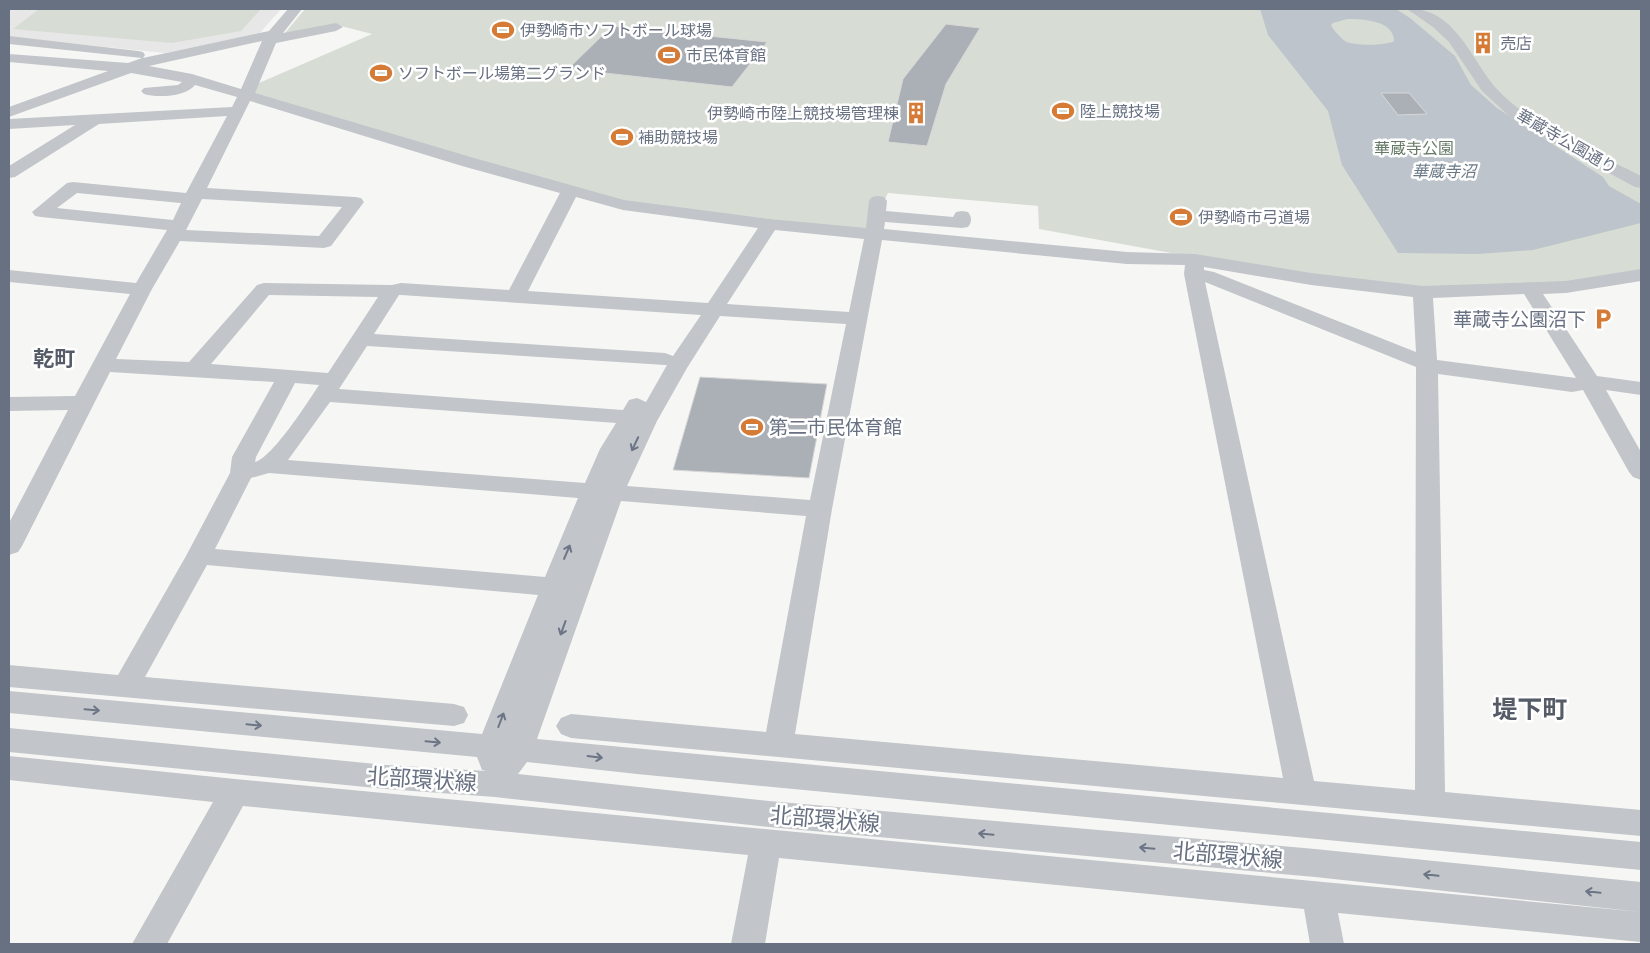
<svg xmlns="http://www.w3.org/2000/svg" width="1650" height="953" font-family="'PT Sans Narrow','Noto Sans JP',sans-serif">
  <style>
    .built { fill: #e7e7e7 }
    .green { fill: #d7ddd5 }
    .water { fill: #bdc4cb; fill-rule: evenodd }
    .building { fill: #abb0b7; stroke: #d8d8d6 }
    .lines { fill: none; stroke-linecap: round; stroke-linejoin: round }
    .minor { fill: #c2c5c9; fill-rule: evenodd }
    .oneway { stroke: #6c7586 }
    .labels { text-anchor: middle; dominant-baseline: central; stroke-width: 5; stroke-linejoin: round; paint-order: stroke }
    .far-poi-label { font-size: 16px; fill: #687182; stroke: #fff; text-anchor: start }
    .far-street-label { font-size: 16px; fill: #687182; stroke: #fff }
    .far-park-label { font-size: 16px; fill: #667a66; stroke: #fff }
    .far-water-label { font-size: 16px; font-style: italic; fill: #697885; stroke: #fff }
    .poi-label { font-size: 19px; fill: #687182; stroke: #fff; text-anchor: end }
    .quarter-label { font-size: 21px; font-weight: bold; fill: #555c68; stroke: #fff }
    .near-street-label { font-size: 22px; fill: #687182; stroke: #fff }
    .near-quarter-label { font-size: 25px; font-weight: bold; fill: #555c68; stroke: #fff }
  </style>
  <rect width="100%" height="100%" fill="#f6f7f4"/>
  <path class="built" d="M9 9H281L259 34 165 53 9 37Z"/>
  <path class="green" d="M39 9H261L241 31 172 43 13 29Z
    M305 9H1641V270L1573 282 1407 288 1193 257 1039 229 1038 206 888 193 870 230 740 216 617 200 252 96 259 83 372 34 337 25 285 33Z"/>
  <path class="water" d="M1260 9H1396L1410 18 1455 56 1471 85 1497 108 1603 177 1609 186 1641 204V223L1533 250 1478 254 1398 253 1342 165 1328 111 1268 35ZM1347 19C1362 19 1394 20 1394 41 1385 46 1353 46 1345 41 1340 37 1334 31 1331 25L1333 23Z"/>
  <path class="building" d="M946 24 980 28 946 84 927 146 888 142 903 79Z
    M612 26 767 42 732 87 568 69Z
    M1381 93H1409L1427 114 1398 115Z
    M700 377 827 384 809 478 673 470Z"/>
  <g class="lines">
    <path class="minor" d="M288 9H302L283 33 336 23 343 27 336 31 276 43 255 93 474 158 624 200 770 219 866 228 869 201 872 197 878 196 884 197 887 201 886 211 953 217 956 212 962 211 968 212C972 217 972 222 968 227L962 228 885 222 884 229 1127 252 1195 254 1311 273 1423 286 1566 281 1641 269V281L1566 293 1543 294 1597 376 1641 382V395L1606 390 1641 452V480L1633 477 1629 472 1583 390 1572 392 1438 374 1445 792 1641 810V836L571 738 561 734 556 726 561 718 571 714 766 732 806 516 621 501 537 739 1641 842V870L637 774 527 762 518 774 769 801 1315 849 1641 882V912L1315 877 769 827 495 797 386 789 9 752V728L386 765 486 771 482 770 477 757 9 713V691L482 734 538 595 207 565 145 677 454 704 464 707 468 715 464 723 454 726 9 687V665L118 675 186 556 230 473 232 457 274 382 110 372 22 546 18 552 9 555V523L68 410 9 411V397L75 396 130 294 9 282V270L136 283 167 230 41 217 35 216 32 212 67 183 73 182 186 193 227 116 99 124 15 177 9 178V166L75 125 9 129V119L232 107 237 97 195 85C186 97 157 98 144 94L141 91 144 88 178 85 182 82 131 73 9 117V107L108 71 9 62V54L128 63 142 58 9 44V36L138 51 143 52 145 55 143 58 269 31ZM262 41 241 89 192 74 149 66ZM250 101 462 166 560 193 509 290 401 283 392 285 264 283 257 285 189 362 116 359 152 289 180 241 324 248 331 246 364 202 361 198 355 197 207 188ZM77 193 180 203H181L173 220 57 208ZM576 197 623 210 758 228 708 303 528 291ZM202 199 342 207 319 236 186 230ZM775 230 864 239 849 312 727 304ZM882 240 1127 264 1185 265 1184 274 1283 778 795 734 832 509ZM1204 267 1311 285 1413 297 1416 352 1214 272 1204 270ZM1205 282 1416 367 1415 790 1314 781ZM1524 294 1576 378 1437 360 1433 298ZM269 295 378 297 328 373 211 364ZM399 295H401L701 315 673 356 665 353 374 334ZM720 316 846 324 810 500 627 486 657 421 687 368ZM367 346 665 365H667L646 402 637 398 629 400 623 410 339 389ZM295 383 319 385C308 402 272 458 255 462L256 457ZM330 402 616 423 600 449 585 483 288 460ZM269 473 578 498 545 577 215 549 251 478Z
      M1407 9C1455 6 1471 60 1497 89 1529 125 1598 154 1641 176V188L1635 187 1544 138 1509 116 1482 91 1449 42 1433 27Z
      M9 756 235 779 1641 912V942L1338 913 1344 944H1310L1304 909 779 858 765 944H731L748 855 243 806 167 944H132L213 802 9 780Z"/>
  </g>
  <defs><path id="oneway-shaft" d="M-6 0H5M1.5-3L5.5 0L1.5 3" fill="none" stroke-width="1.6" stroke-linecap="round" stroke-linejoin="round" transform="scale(1.25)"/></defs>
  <g class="oneway">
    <use href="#oneway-shaft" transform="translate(635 444) rotate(115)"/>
    <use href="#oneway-shaft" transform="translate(567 552) rotate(-67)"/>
    <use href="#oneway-shaft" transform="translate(563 628) rotate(110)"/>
    <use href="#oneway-shaft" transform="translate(92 710) rotate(5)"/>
    <use href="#oneway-shaft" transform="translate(501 720) rotate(-69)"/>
    <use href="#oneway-shaft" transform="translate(254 725) rotate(5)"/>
    <use href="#oneway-shaft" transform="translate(433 742) rotate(5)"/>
    <use href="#oneway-shaft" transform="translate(595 757) rotate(7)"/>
    <use href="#oneway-shaft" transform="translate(986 834) rotate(-175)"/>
    <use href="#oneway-shaft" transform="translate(1147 848) rotate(-175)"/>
    <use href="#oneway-shaft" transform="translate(1431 875) rotate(-174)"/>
    <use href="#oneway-shaft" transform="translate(1593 892) rotate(-174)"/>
  </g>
  <defs>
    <g id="stadium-bare" transform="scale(1.725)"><path d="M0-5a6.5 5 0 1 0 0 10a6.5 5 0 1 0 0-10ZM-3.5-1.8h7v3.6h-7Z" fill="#d57b35" stroke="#fff" stroke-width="2.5" paint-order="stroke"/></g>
    <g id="building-bare" transform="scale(1.725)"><path d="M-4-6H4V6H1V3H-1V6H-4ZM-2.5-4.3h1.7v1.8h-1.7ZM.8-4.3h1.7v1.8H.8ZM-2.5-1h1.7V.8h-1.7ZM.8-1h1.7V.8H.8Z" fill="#d57b35" stroke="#fff" stroke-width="2.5" paint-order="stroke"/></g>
    <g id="parking-bare" transform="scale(1.725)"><path d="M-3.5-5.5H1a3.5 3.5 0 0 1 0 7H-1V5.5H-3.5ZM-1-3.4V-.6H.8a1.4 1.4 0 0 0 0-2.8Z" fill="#d57b35" stroke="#fff" stroke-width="2.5" paint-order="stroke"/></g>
  </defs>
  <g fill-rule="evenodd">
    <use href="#stadium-bare" x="503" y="30"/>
    <use href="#building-bare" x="1483" y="43"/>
    <use href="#stadium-bare" x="669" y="55"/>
    <use href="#stadium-bare" x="381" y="73"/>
    <use href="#stadium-bare" x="1063" y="111"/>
    <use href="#building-bare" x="916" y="113"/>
    <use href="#stadium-bare" x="622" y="137"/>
    <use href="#stadium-bare" x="1181" y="217"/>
    <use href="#parking-bare" x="1603" y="319"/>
    <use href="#stadium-bare" x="752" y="427"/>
  </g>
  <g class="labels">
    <g class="far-poi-label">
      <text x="520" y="30">伊勢崎市ソフトボール球場</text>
      <text x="1500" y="43">売店</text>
      <text x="686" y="55">市民体育館</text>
      <text x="398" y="73">ソフトボール場第二グランド</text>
      <text x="1080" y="111">陸上競技場</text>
      <text x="899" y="113" text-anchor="end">伊勢崎市陸上競技場管理棟</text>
      <text x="638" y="137">補助競技場</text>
      <text x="1198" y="217">伊勢崎市弓道場</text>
    </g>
    <g class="far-street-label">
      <text transform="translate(1567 141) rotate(30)">華蔵寺公園通り</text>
    </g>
    <g class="far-park-label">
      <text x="1414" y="148">華蔵寺公園</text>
    </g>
    <g class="far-water-label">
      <text x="1444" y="171">華蔵寺沼</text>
    </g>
    <g class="poi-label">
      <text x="1586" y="319">華蔵寺公園沼下</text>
      <text x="769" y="427" text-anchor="start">第二市民体育館</text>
    </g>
    <g class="quarter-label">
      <text x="54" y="358">乾町</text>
    </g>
    <g class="near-street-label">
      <text transform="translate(422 779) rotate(4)">北部環状線</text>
      <text transform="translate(825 819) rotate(5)">北部環状線</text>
      <text transform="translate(1228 855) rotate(5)">北部環状線</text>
    </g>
    <g class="near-quarter-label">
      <text x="1530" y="709">堤下町</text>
    </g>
  </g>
  <rect width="1650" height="953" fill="none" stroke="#687182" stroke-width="20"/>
</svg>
